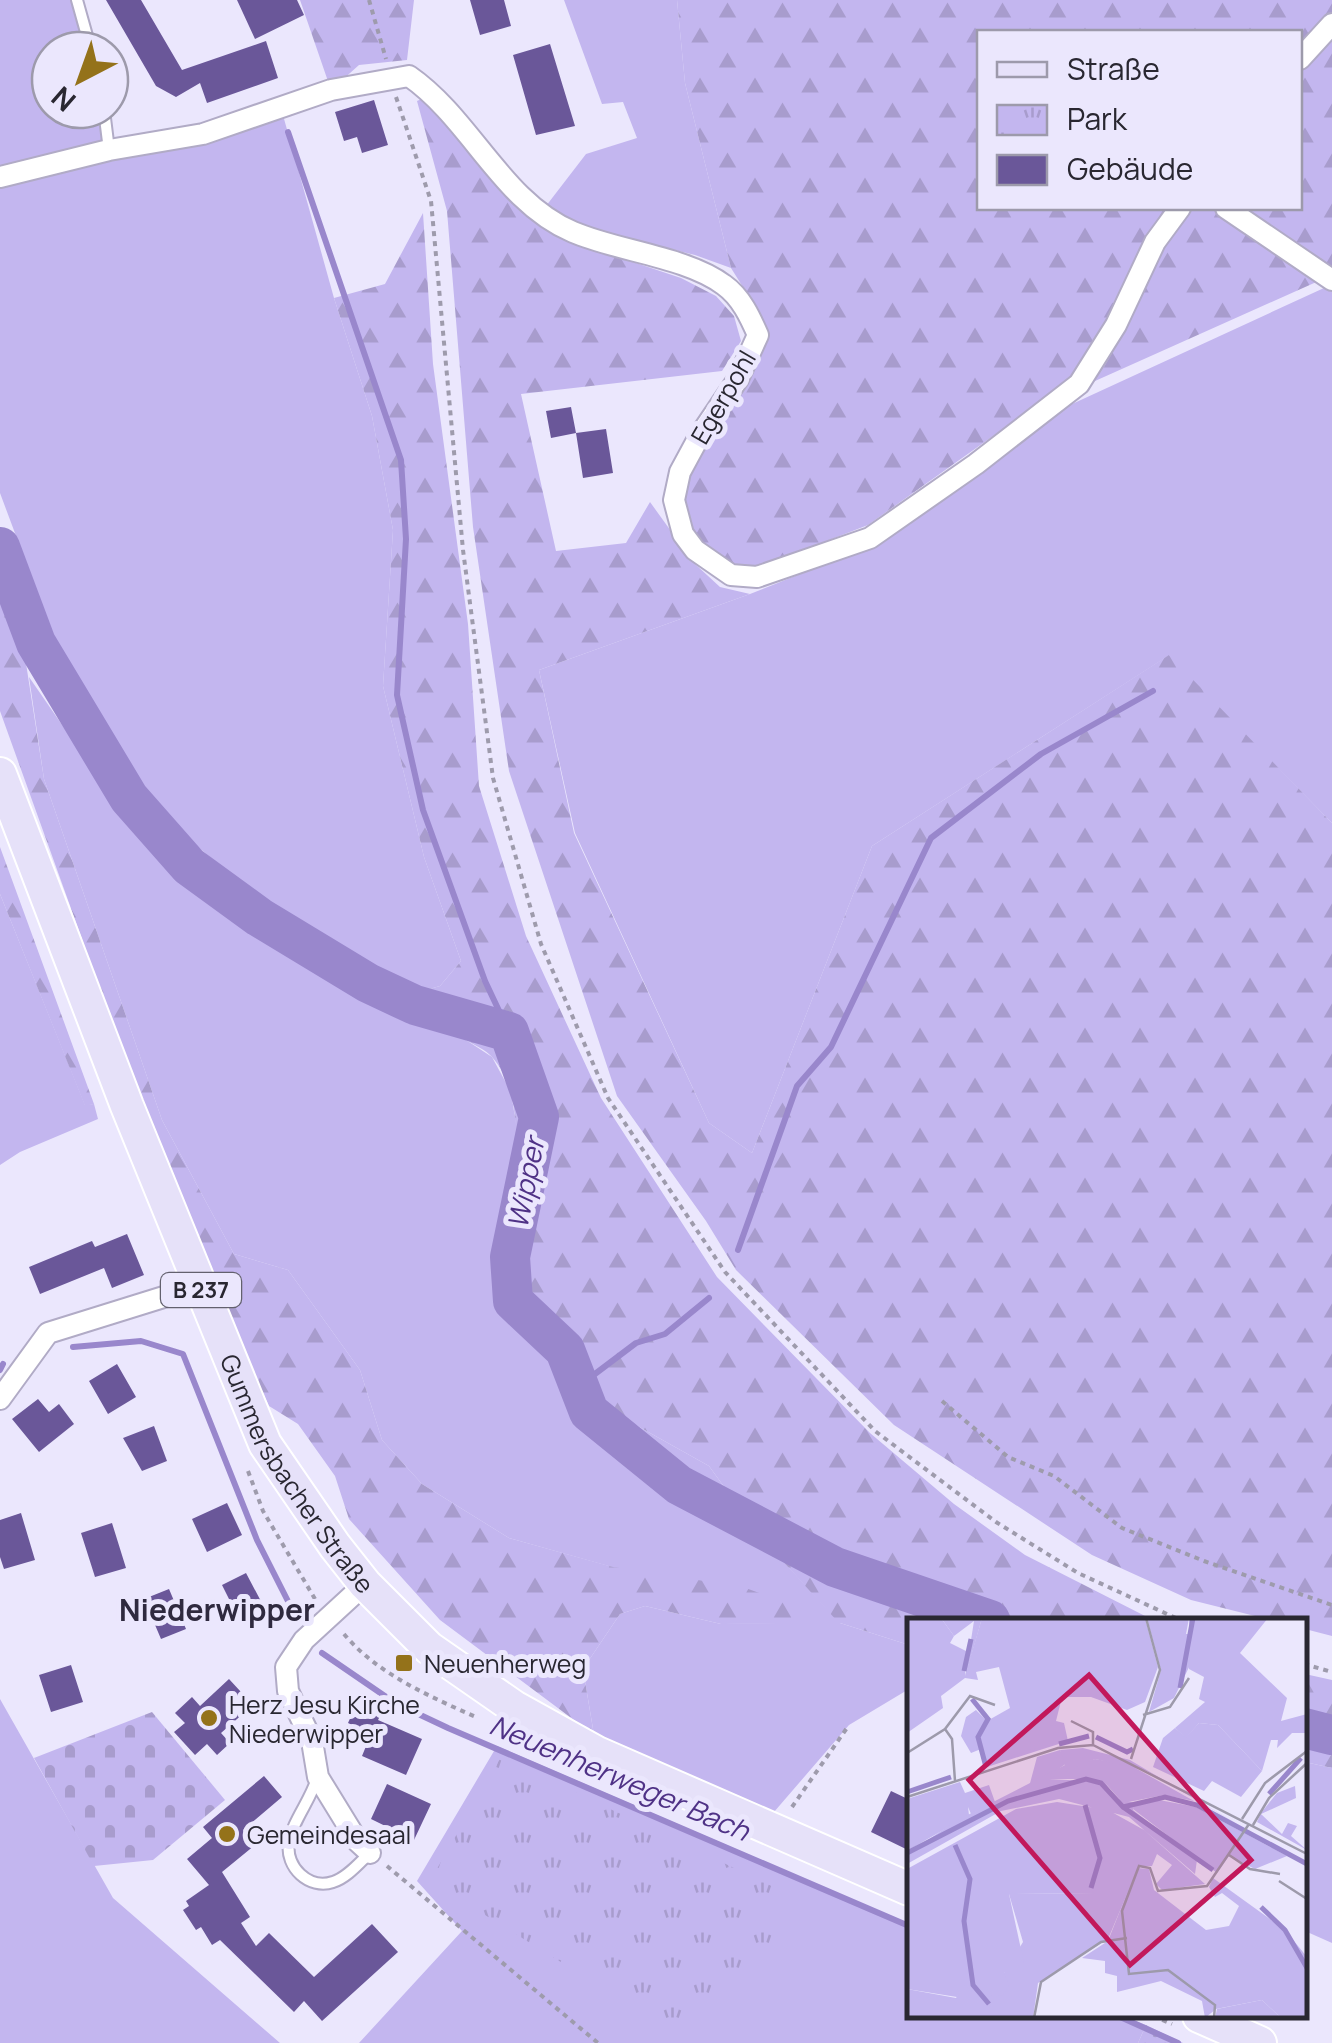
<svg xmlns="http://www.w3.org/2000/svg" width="1332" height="2043" font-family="Manrope,sans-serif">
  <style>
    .grass { fill: #c3b6ef }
    .forest { fill: url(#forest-firs); fill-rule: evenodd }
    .cemetery { fill: url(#cemetery-stones) }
    .park { fill: url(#park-tufts) }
    .garden { fill: url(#garden-dots) }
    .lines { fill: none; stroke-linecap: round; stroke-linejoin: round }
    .stream { stroke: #9987cc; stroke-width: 6 }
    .river { stroke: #9987cc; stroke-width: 40 }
    .building { fill: #6a5799 }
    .service-casing { stroke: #b1abc6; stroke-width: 14 }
    .minor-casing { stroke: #b1abc6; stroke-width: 24 }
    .primary-casing { stroke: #fff; stroke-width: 36 }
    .path { stroke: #9e9bac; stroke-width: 4; stroke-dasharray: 5 5; stroke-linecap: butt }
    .service { stroke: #fff; stroke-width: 10 }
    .minor { stroke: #fff; stroke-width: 20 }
    .primary { stroke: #e6e1f9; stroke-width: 32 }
    .poi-dot { fill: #94721a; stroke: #ebe7fd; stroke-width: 4 }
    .labels { text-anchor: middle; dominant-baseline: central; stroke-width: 10; stroke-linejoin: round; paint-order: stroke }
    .shield { fill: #ebe7fd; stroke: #63616e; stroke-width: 2.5 }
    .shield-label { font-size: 22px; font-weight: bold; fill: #292731 }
    .street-label { font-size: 25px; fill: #292731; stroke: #ebe7fd }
    .poi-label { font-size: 25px; fill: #292731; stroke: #ebe7fd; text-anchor: start }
    .water-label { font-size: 28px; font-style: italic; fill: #4f3286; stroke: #ebe7fd }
    .quarter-label { font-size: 30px; font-weight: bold; fill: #2f2a3f; stroke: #ebe7fd }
    .inset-river { fill: none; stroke: #9987cc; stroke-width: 5 }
    .inset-road { fill: none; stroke: #9d9aab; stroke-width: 2.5 }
    .view { fill: #c2185b; fill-opacity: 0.15; stroke: #c2185b; stroke-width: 5 }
    .inset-edge { fill: none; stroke: #292731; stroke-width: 5 }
  </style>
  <defs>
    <pattern id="forest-firs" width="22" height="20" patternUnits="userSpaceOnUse" patternTransform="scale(2.5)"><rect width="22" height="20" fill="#c3b6ef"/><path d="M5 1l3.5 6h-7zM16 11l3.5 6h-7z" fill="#a89ccd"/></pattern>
    <pattern id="cemetery-stones" width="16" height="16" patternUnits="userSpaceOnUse" patternTransform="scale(2.5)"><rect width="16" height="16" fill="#c3b6ef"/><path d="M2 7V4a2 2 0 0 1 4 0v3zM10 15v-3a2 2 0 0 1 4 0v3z" fill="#a89ccd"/></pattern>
    <pattern id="park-tufts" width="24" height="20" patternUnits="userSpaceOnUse" patternTransform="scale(2.5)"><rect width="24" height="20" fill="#c3b6ef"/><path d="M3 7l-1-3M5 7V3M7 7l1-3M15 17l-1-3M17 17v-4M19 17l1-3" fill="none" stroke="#a89ccd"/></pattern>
    <pattern id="garden-dots" width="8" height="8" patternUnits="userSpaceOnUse" patternTransform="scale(2.5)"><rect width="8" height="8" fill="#c3b6ef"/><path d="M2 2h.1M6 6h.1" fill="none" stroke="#a89ccd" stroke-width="1.8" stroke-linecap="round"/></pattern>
  </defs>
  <rect width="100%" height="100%" fill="#ebe7fd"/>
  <path class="grass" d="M0 0H77L91 50H50V110H104L109 149 281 108 334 298 372 416 393 530 383 686 424 857 461 961 440 986 412 994 273 910 185 836 130 777 53 635 0 493Z
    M564 0H677L685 83 731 268 695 255 572 225 546 206 586 154 637 138 623 102 602 104Z
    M1324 288 1332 291V823L1168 656 872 846 752 1153 709 1123 575 833 539 670 750 594 873 545 1033 422Z
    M29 677 118 806 192 882 268 938 407 1014 466 1040 492 1057 511 1092 518 1137 491 1284 575 1391 709 1466 759 1535 840 1623 909 1645V1689L849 1725 774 1812 594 1735 583 1669 620 1614 645 1606 721 1624 836 1622 612 1567 509 1538 422 1484 382 1440 360 1370 288 1270 234 1254 162 1120 44 779Z
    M0 894 85 1105 94 1104 98 1119 20 1152 0 1165Z
    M0 1699 113 1898 280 2043H0Z
    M497 1746 909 1924V2016H1122L1146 2025 1138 2043H359L462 1931 417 1881Z
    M1305 1762 1332 1768V1943L1305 1931Z"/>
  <path class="forest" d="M300 0H414L407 60 359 65 331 90Z
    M677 0H1332V275L1028 411 868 525 757 568 721 561 699 545 684 503V480L708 436 746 388 768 336 756 308 731 268 685 83ZM979 32H1300V208H979Z
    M426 97 567 240 681 278 716 296 734 316 741 341 722 371 521 394 556 551 626 543 650 502 694 563 720 587 750 594 539 670 574 833 709 1123 752 1153 872 846 1169 655 1332 823V1636L1305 1629 1304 1620H1271L1191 1600 1092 1555 894 1425 736 1270 706 1221 617 1096 509 771 473 527 447 211 417 101Z
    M423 213 433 364 468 624 479 786 526 936 601 1098 717 1277 870 1433 954 1504 1025 1555 1153 1620H909V1645L840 1623 721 1624 645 1606 620 1614 583 1669 594 1735 440 1620 349 1519 335 1476 298 1424 269 1406 213 1286 142 1106 0 711V594L23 644 44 779 162 1120 234 1254 288 1270 360 1370 382 1440 422 1484 509 1538 613 1567 743 1587 838 1622 759 1535 709 1466 575 1391 490 1284C502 1221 540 1112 492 1057 486 1050 474 1045 466 1040V1006L412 994 440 986 461 961 424 857 383 686 393 530 372 416 334 298 385 284Z
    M0 847 94 1104 85 1106 0 894Z
    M1305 1674 1332 1680V1768L1305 1762Z"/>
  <path class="cemetery" d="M152 1712 225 1800 153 1860 94 1866 34 1758Z"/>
  <path class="park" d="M501 1757 780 1890 767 1967 672 2031 430 1881Z"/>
  <path class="garden" d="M1146 2025 1183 2043H1138Z"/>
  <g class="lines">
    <path class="stream" d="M288 132 401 460 406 539 397 695 423 810 485 981 509 1032
      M738 1250 797 1086 831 1047 931 838 1041 754 1153 691
      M73 1347 141 1341 183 1354 257 1540 298 1621
      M0 1370 3 1364
      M579 1386 636 1343 665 1334 709 1298
      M322 1653 395 1703 448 1728 909 1926
      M1118 2016 1178 2043"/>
    <path class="river" d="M0 547 36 643 129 798 189 866 259 917 368 983 415 1005 509 1032 539 1117 510 1257 513 1301 565 1350 589 1412 679 1485 835 1567 990 1620
      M1304 1728 1332 1735"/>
  </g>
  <path class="building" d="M106 0H141L182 70 266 41 278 78 207 103 200 83 176 97 156 86Z
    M237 0H297L304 15 255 39Z
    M470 0H504L511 26 480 35Z
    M550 44 575 126 536 135 513 55Z
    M374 100 388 145 362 153 357 137 344 141 335 112Z
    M571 407 576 433 551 438 546 411Z
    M606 429 613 473 583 478 576 433Z
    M127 1234 144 1275 112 1288 104 1268 40 1294 29 1267 92 1241 95 1247Z
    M117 1364 136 1397 108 1414 89 1381Z
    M38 1399 49 1412 59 1404 74 1424 39 1452 12 1419Z
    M154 1426 167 1461 142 1471 123 1438Z
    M227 1503 242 1535 207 1552 192 1519Z
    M21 1513 35 1560 4 1569 0 1557V1520Z
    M112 1523 126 1568 95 1577 81 1533Z
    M246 1573 264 1607 239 1619 222 1585Z
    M169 1589 186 1629 161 1639 144 1599Z
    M71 1665 83 1702 51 1712 39 1675Z
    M229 1679 253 1705 221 1733 230 1743 217 1755 207 1744 195 1755 174 1732 185 1723 175 1713 192 1697 200 1706Z
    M358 1701 382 1712 378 1720 422 1739 406 1775 362 1756 371 1734 348 1723Z
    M264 1776 282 1797 243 1830 255 1845 222 1872 250 1917 241 1923 256 1946 269 1933 314 1977 372 1924 398 1952 322 2021 304 2001 294 2012 220 1940 212 1945 201 1927 196 1930 183 1910 189 1906 186 1901 209 1885 187 1859 212 1838 203 1827Z
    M387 1784 431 1804 414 1840 371 1819Z
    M891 1791 910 1800V1851L871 1832Z"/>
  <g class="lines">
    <g class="service-casing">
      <path id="service" d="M77 0 91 50
        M104 110 109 150
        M317 1778C311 1800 292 1821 289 1843 285 1867 309 1890 333 1882 347 1878 360 1862 370 1853"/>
    </g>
    <g class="minor-casing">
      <path id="minor" d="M1300 59 1332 24
        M0 177 109 150 203 134 331 90 409 76C471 119 502 202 573 232 617 251 687 257 724 285 741 297 750 317 758 335L738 379 700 435 680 472 674 500 683 534 695 550 731 575 757 577 870 538 976 464 1079 384 1116 325 1155 242 1180 208
        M1226 208 1332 280
        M0 1399 48 1333 199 1286
        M365 1584 304 1640 286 1667 288 1691 312 1741 318 1777 358 1842 370 1853"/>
    </g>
    <g class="primary-casing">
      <g id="primary">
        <path id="s1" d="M0 774 127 1106 265 1444 335 1546 365 1584 429 1648 514 1707 597 1753 909 1889"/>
        <path d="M1199 2016 1260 2043"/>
      </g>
    </g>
    <path class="path" d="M369 0 386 59
      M396 97 431 201 463 550 493 778 541 944 608 1098 725 1272 875 1431 996 1522 1078 1573 1180 1620
      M942 1401 1008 1457 1054 1476 1122 1528 1204 1561 1332 1605
      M248 1471 263 1511 315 1599
      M344 1634C377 1674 431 1697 478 1718
      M1304 1664 1332 1672
      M792 1807 849 1725
      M387 1866 598 2043
      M1153 2016 1172 2024"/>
    <use href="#service" class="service"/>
    <use href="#minor" class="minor"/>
    <use href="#primary" class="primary"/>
  </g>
  <g class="poi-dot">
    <rect x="394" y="1653" width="20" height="20" rx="5"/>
    <circle cx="209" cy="1718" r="10"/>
    <circle cx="227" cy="1834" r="10"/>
  </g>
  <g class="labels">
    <rect class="shield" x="161" y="1273" width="80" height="34" rx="8"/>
    <g class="shield-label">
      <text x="201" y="1290">B 237</text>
    </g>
    <g class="street-label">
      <text transform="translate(723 397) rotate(-60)">Egerpohl</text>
      <text stroke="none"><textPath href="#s1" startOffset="762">Gummersbacher Straße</textPath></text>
    </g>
    <g class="poi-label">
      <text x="424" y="1663">Neuenherweg</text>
      <text x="229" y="1704">Herz Jesu Kirche<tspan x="229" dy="29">Niederwipper</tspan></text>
      <text x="247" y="1834">Gemeindesaal</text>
    </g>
    <g class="water-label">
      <text transform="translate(525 1183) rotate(-79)">Wipper</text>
      <text transform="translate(620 1777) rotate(23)">Neuenherweger Bach</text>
    </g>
    <g class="quarter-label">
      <text x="217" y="1609">Niederwipper</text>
    </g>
  </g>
  <g transform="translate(907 1618)">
    <rect width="400" height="400" fill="#ebe7fd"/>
    <path d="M0 0H34L47 18 43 25 59 33 58 58 75 0H238L251 49 238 84 220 92 184 79H155L149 103 157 105 161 123 80 149 74 131 64 135 54 118 59 99 69 92 80 103 103 90 92 49 69 54 71 62 58 60 34 78 36 90 0 115ZM240 0H282L279 16H286V41L267 80 242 94 254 52ZM292 105 311 107 355 153 334 179 305 163 297 173 246 149 256 120 268 110 279 119ZM153 132 160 145 150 152 188 141 223 147 287 183 257 177 216 185 198 165 182 161H139L122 169 130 139ZM53 164 58 175 82 167 88 184 64 196 61 189 62 197 0 233V181ZM247 181 289 189 380 238 348 251 322 238 310 255 226 191 228 185ZM191 196 242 224 201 321 131 365 126 400H0V371L49 380 57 366 97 355 116 324 102 276 186 275 184 197ZM355 382 374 400H308L310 391Z" fill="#c3b6ef"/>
    <path d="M34 0H75L58 60 67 3 47 18ZM282 0H361L333 35 380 80 374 103 400 96V115H385L370 130 371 122H364L355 153 311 107 292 105 279 120 268 110 298 84 292 81 297 59 282 51ZM176 130 223 142 337 210 240 153 188 141 142 161 198 164 207 180 228 185 226 192 290 242 288 256 222 199 152 181 94 193 0 246V236L49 203 158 147 153 132ZM388 168 389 180 354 196 375 216 381 205 390 208 384 218 400 232 350 204 354 195 370 175ZM150 184 201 192 237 212 298 266 255 272 249 266 265 247 250 236 245 248H229L241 224 185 197 198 234 186 275 102 276 117 345 97 355 102 367 96 377 71 379 58 367 50 379 0 371V251L109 191ZM230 250 242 251 247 272 299 312 322 308 332 288 315 275 308 279 302 269 306 260 378 312 400 339V400H374L355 382 309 391 298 400 295 383 254 363 210 374V358L198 355V343L175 340 201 323Z" fill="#c3b6ef"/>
    <path d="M156 106 160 122 124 132 122 111Z" fill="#c3b6ef"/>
    <path class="inset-river" d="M57 53 64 21M273 70 286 0M65 81 81 101 71 119 79 149M189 119 220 134 226 131M152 126 182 118M0 174 44 159M362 176 394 140M178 187 193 240 184 270M216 189 306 252M48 227 63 261 57 303 66 367 82 386M0 235 101 183 179 161 194 165 216 189 258 179 290 187 400 246M354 289 378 312 400 350"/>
    <path class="inset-road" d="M236 97 263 89 282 60M164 103 186 114V127M38 111 45 121 48 163M0 135 38 111 63 78 88 87M224 141 253 52 239 0M0 179 151 130 186 127 400 236M335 201 358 165 400 133M346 207 362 180 400 145M322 237 343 251 373 256M372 263 400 281M127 400 134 364 194 324 220 320M307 400 308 387 261 352 222 356 215 293 232 248 243 250 251 273 300 268 342 206"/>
    <path class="view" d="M182 57 344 242 223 347 62 162Z"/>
    <rect width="400" height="400" class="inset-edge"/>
  </g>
  <rect x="977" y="30" width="325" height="180" fill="#ebe7fd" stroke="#9d9aab" stroke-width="2.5"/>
  <rect x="997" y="62" width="50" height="15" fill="#e6e1f9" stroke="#9d9aab" stroke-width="2.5"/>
  <text x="1067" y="80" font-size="30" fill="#292731">Straße</text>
  <rect x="997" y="105" width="50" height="30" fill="url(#park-tufts)" stroke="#9d9aab" stroke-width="2.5"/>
  <text x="1067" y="130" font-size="30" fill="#292731">Park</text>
  <rect x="997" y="155" width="50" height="30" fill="#6a5799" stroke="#9d9aab" stroke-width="2.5"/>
  <text x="1067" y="180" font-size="30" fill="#292731">Gebäude</text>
  <g transform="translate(80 80) rotate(221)"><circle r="48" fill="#ebe7fd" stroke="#9d9aab" stroke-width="2.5"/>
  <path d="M0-8L18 38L0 25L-18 38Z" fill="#94721a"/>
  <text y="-15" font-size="28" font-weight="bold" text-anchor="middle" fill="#292731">N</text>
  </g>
</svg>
